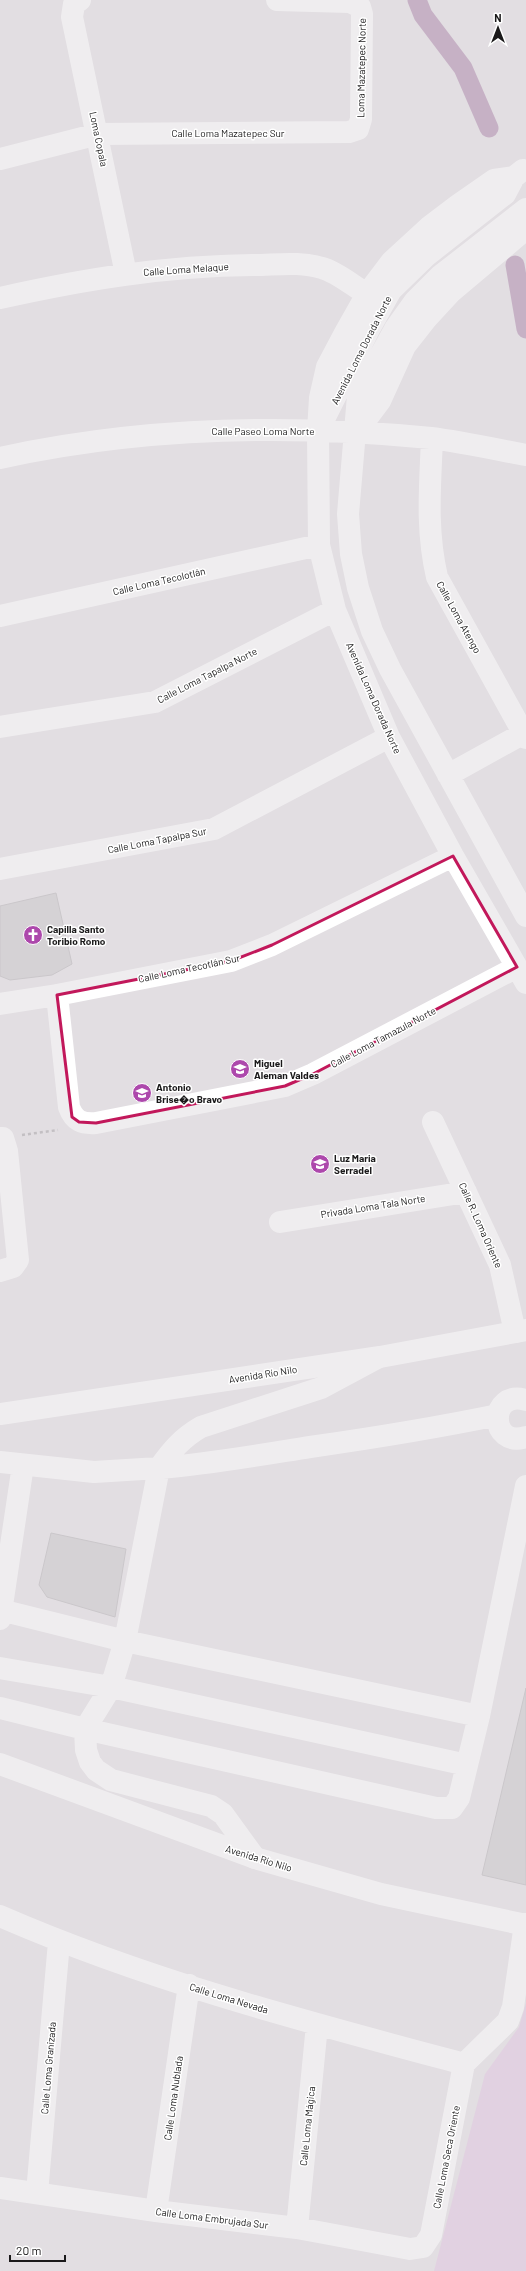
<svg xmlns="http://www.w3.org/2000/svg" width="526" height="2271" font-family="Barlow,sans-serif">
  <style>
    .green { fill: #e1c2df }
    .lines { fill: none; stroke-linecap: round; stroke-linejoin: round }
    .canal { stroke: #a57ba3; stroke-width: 19 }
    .building { fill: #c6c3c6; stroke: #aeabae }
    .path { stroke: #9d9a9d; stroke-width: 2.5; stroke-dasharray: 3 3; stroke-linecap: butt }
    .minor { stroke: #fff; stroke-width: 22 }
    .major { stroke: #fff; stroke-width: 22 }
    .marked { fill: none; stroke: #c2185b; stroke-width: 3; stroke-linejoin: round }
    .labels { text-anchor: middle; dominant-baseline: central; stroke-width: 3; stroke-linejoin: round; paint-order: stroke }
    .street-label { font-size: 10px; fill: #1a191a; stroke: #fff }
    .poi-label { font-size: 10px; font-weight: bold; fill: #1a191a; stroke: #fff; text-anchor: start }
  </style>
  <rect width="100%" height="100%" fill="#e2dee2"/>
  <path class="green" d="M526 2003V2271H434L485 2074 519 2027Z"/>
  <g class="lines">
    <path class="canal" d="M417 0 423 15 463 68 489 128
      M515 265 526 329"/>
  </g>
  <path class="building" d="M56 893 72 964 52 975 10 980 0 976V906Z
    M51 1533 126 1549 115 1617 47 1597 39 1585Z
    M526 1688V1885L482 1875Z"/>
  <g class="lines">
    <path class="path" d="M22 1135 58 1130"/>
    <path class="minor" d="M80 0 74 4 72 17 126 274
      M0 159 98 134 349 132 358 129 361 119 362 14 360 7 350 2 277 0
      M514 177 494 180 458 205 429 227 392 261 367 294 345 333 327 367 320 398 318 431 319 545 335 610 389 737 453 856 526 983
      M526 209 440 276 415 301 395 329 358 396 348 514 351 554 358 588 372 631 390 669 526 916
      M0 298C85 279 165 266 253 265 275 265 300 261 322 268 337 272 353 286 367 294
      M321 425 369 329 391 290 426 256 505 194 514 177 523 170
      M356 433 380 401 405 346 427 318 451 292 526 229
      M432 439C430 487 426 530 437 577L526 738
      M0 458C141 427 288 424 431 438 462 442 494 449 526 455
      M0 616 319 545
      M0 727 155 702 335 610
      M448 775 524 733
      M0 869 214 829 389 737
      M57 995 69 1107C74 1121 82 1124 96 1123L285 1086 313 1074 517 967
      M0 1004 57 995 231 961 272 945 453 856
      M433 1122 500 1265 515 1332
      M0 1138H3L7 1151 18 1260 13 1267 0 1271
      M280 1222 466 1192
      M526 1400C488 1389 489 1449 526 1437
      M498 1415C435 1428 373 1438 310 1447 260 1455 210 1464 159 1468L125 1641 111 1687 85 1729 436 1808H452L459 1798 479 1716 526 1486
      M0 1462 94 1472 159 1468C172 1450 182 1438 201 1427L321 1388 377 1358
      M0 1610 125 1641 479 1716
      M0 1619 23 1465
      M0 1668 111 1687 467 1765
      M0 1708 85 1729 86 1750 90 1762 96 1770 111 1780 211 1806 223 1814 255 1858
      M0 1916C149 1981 307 2022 464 2064
      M464 2064 508 2021 513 2007 525 1924
      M0 2188 156 2211 297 2228 410 2249 423 2247 431 2235 464 2064
      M37 2193 59 1942
      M156 2211 189 1985
      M297 2228 317 2025"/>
    <path class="major" d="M0 1414 380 1357 526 1330
      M0 1764 255 1858 381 1894 526 1925"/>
  </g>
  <path d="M0 0H526V2271H0ZM453 856 517 967 313 1074 285 1086 96 1123 79 1122 72 1117 57 995 231 961 272 945Z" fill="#e2dee2" fill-opacity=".55" fill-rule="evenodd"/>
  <path class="marked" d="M453 856 517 967 313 1074 285 1086 96 1123 79 1122 72 1117 57 995 231 961 272 945Z"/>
  <defs>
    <g id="church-disc" transform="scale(1)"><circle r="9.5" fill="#ad48ac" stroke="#fff"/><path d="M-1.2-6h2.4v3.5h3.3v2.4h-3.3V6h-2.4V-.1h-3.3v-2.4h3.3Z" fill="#fff"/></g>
    <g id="school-disc" transform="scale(1)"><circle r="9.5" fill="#ad48ac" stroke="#fff"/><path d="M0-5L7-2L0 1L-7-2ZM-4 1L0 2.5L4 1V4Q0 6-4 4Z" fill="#fff"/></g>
  </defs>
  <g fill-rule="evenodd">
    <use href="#church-disc" x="33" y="935"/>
    <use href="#school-disc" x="240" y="1069"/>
    <use href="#school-disc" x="142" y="1093"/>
    <use href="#school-disc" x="320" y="1164"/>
  </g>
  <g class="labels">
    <g class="street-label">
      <text transform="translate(361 68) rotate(-89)">Loma Mazatepec Norte</text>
      <text x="228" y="133">Calle Loma Mazatepec Sur</text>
      <text transform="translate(99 139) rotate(78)">Loma Copala</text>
      <text transform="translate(186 269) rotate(-4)">Calle Loma Melaque</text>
      <text transform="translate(361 350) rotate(-63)">Avenida Loma Dorada Norte</text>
      <text x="263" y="431">Calle Paseo Loma Norte</text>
      <text transform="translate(159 581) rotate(-13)">Calle Loma Tecolotlán</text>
      <text transform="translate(459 617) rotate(61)">Calle Loma Atengo</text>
      <text transform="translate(207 675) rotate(-27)">Calle Loma Tapalpa Norte</text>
      <text transform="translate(374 698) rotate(66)">Avenida Loma Dorada Norte</text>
      <text transform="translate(157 840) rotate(-11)">Calle Loma Tapalpa Sur</text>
      <text transform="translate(189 968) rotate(-12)">Calle Loma Tecotlán Sur</text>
      <text transform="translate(383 1037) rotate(-28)">Calle Loma Tamazula Norte</text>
      <text transform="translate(373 1206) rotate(-9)">Privada Loma Tala Norte</text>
      <text transform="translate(481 1225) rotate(66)">Calle R. Loma Oriente</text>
      <text transform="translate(263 1374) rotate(-9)">Avenida Río Nilo</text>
      <text transform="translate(259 1858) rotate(17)">Avenida Río Nilo</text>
      <text transform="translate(229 1998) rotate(17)">Calle Loma Nevada</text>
      <text transform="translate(48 2068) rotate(-85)">Calle Loma Granizada</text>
      <text transform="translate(173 2098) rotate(-82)">Calle Loma Nublada</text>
      <text transform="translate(307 2126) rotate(-84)">Calle Loma Mágica</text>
      <text transform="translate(446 2157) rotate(-79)">Calle Loma Seca Oriente</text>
      <text transform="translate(212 2218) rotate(7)">Calle Loma Embrujada Sur</text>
    </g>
    <g class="poi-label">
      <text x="47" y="929">Capilla Santo<tspan x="47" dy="12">Toribio Romo</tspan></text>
      <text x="254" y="1063">Miguel<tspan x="254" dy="12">Aleman Valdes</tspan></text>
      <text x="156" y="1087">Antonio<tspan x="156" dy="12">Brise�o Bravo</tspan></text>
      <text x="334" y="1158">Luz Maria<tspan x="334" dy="12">Serradel</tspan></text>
    </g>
  </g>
  <g transform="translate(498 28)" stroke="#ffffff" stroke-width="3" paint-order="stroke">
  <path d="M0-3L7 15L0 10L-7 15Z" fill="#1a191a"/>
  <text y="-6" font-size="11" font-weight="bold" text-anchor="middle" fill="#1a191a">N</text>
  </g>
  <path d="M10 2255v6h55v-6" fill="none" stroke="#1a191a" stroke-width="2"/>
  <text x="16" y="2255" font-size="12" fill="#1a191a" stroke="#ffffff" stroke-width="3" paint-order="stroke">20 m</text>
</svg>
